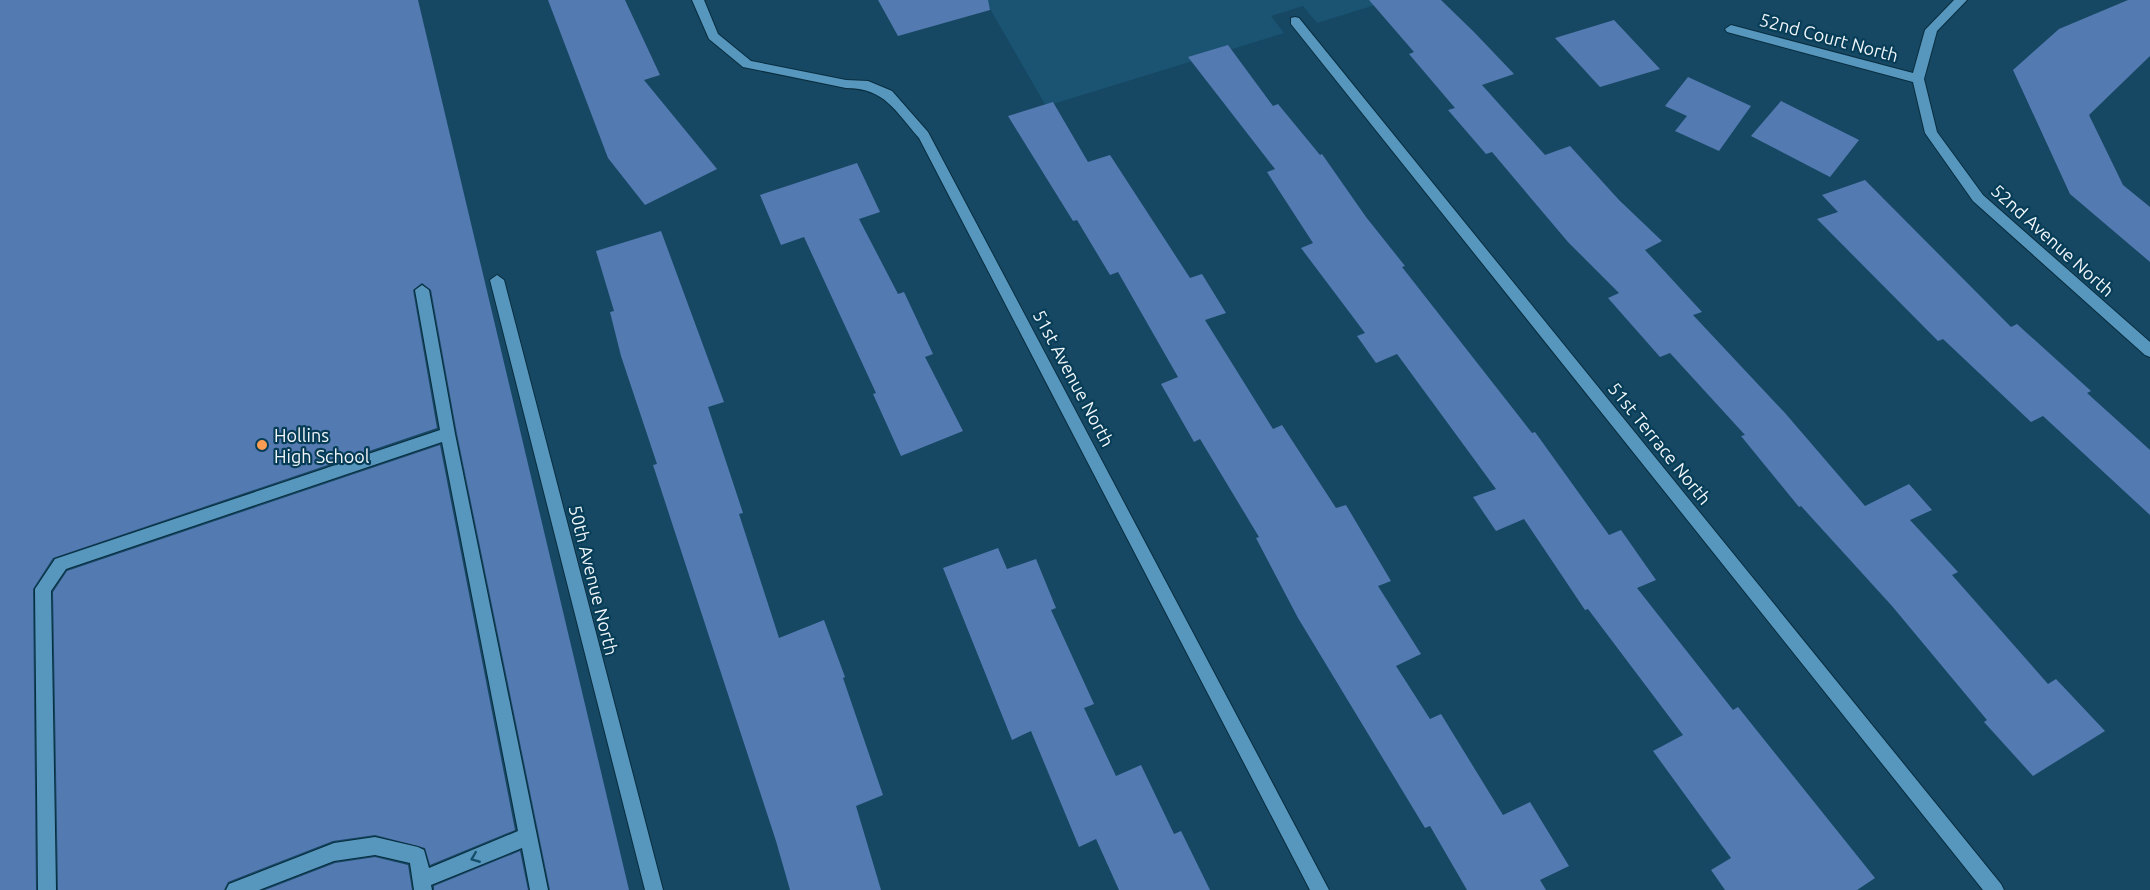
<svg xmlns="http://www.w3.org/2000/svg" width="2150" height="890" font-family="Ubuntu,sans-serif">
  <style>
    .built { fill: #1b5473 }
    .building { fill: #537ab1 }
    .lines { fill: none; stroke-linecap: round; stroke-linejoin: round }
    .minor-casing { stroke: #092d3f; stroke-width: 2 }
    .minor { fill: #5797bd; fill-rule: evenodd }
    .oneway { stroke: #174f6b }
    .poi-dot { fill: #fc9d53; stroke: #073d57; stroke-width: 2 }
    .labels { text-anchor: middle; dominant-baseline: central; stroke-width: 4.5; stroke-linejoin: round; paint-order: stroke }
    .street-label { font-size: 18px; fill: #f0f6fa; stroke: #073d57 }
    .poi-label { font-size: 18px; fill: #f0f6fa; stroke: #073d57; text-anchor: start }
  </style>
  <rect width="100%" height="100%" fill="#164863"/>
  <path class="built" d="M985 0H1391L1317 23 1303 6 1271 16 1284 33 1046 106Z"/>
  <path class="building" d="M0 0H418L629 890H550L457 434 431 290 422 283 413 290 437 428 53 558 33 589 36 890H0Z
    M548 0H625L660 75 644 80 717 169 645 205 608 158Z
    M878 0H988L990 10 898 36Z
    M1369 0H1441L1474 32 1514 74 1482 85 1545 155 1570 146 1619 200 1662 241 1645 250 1702 312 1693 315 1785 413 1865 506 1909 484 1932 510 1910 520 1958 572 1952 575 2048 684 2056 679 2105 731 2033 776 1984 722 1987 720 1892 606 1801 506 1799 507 1741 436 1745 435 1670 353 1660 357 1608 298 1619 293 1568 242 1492 152 1486 154 1448 110 1455 108 1409 54 1414 52Z
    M2128 0H2150V56L2089 115 2123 185 2150 207V262L2070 194 2013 70 2059 29Z
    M1614 20 1660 69 1600 87 1555 38Z
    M1228 45 1273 106 1278 104 1320 155 1322 154 1366 217 1405 266 1402 267 1532 433 1535 432 1609 535 1621 530 1656 580 1637 588 1733 710 1738 707 1875 878 1857 890H1725L1711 870 1731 858 1653 751 1683 735 1588 609 1585 610 1524 519 1496 531 1473 497 1496 489 1397 354 1376 363 1357 336 1365 333 1301 248 1313 243 1267 172 1275 169 1188 57Z
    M1688 77 1751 106 1719 151 1675 131 1687 116 1665 106Z
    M1781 101 1859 140 1830 177 1751 136Z
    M1053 102 1088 162 1110 155 1190 278 1202 274 1226 313 1205 320 1273 429 1282 425 1336 508 1346 505 1391 581 1378 586 1421 654 1396 666 1430 719 1441 714 1503 815 1530 802 1569 866 1540 880 1546 890H1467L1430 826 1425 828 1298 618 1256 538 1259 537 1200 439 1194 442 1161 384 1178 377 1118 272 1110 275 1077 220 1073 221 1008 116Z
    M857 163 880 212 859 219 898 294 904 292 933 354 925 357 963 431 901 456 873 394 876 393 804 237 781 245 760 195Z
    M1865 180 2011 327 2017 324 2091 391 2087 393 2150 450V515L2043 416 2031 422 1943 339 1938 341 1817 219 1838 212 1822 195Z
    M661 231 724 402 708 407 743 513 739 514 779 638 824 620 845 677 843 678 883 795 856 806 881 890H790L776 841 653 465 657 464 621 356 610 312 614 311 596 251Z
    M440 445 515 830 430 865 425 848 375 835 333 841 228 882 224 890H58L53 592 67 571Z
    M998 548 1007 569 1036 559 1056 608 1051 610 1094 704 1084 708 1116 776 1141 765 1174 834 1181 831 1210 890H1119L1096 839 1079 847 1031 731 1012 740 943 568Z
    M520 851 528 890H434V886Z
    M375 857 408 865 412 890H265L335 863Z"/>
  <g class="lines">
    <g class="minor-casing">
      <path id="minor" d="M692 0H704L718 34 751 61 846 80 868 81 892 91 928 132 1329 890H1310L919 138C895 111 885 88 846 88L743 67 709 39Z
        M1954 0H1967L1937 31 1924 79 1937 132 1983 195 2150 342V357L2145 355 1973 201 1925 133 1913 82 1727 32 1725 29 1731 25 1913 73 1925 30Z
        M1295 17 1299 18 2001 884 2004 890H1983L1291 24V18Z
        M497 275 504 280 663 890H645L490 280Z
        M422 285 429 290 455 434 548 890H530L522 848 431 885 432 890H414L410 863 375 855 334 861 259 890H226L229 884 334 843 375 837 418 847 424 850 429 868 518 831 442 442 66 569 51 591 56 890H38L35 589 55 559 440 430 415 290Z"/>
    </g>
    <use href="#minor" class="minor"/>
  </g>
  <defs><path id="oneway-chevron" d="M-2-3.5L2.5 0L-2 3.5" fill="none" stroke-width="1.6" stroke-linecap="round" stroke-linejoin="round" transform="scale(1.5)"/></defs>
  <use class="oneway" href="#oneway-chevron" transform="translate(475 858) rotate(158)"/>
  <circle class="poi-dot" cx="262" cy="445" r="6"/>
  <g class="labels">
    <g class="street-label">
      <text transform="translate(1829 37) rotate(15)">52nd Court North</text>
      <text transform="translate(2053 240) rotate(42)">52nd Avenue North</text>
      <text transform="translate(1074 378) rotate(62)">51st Avenue North</text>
      <text transform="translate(1660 443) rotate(51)">51st Terrace North</text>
      <text transform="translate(594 580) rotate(76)">50th Avenue North</text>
    </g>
    <g class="poi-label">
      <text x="274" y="435">Hollins<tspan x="274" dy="21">High School</tspan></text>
    </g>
  </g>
</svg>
